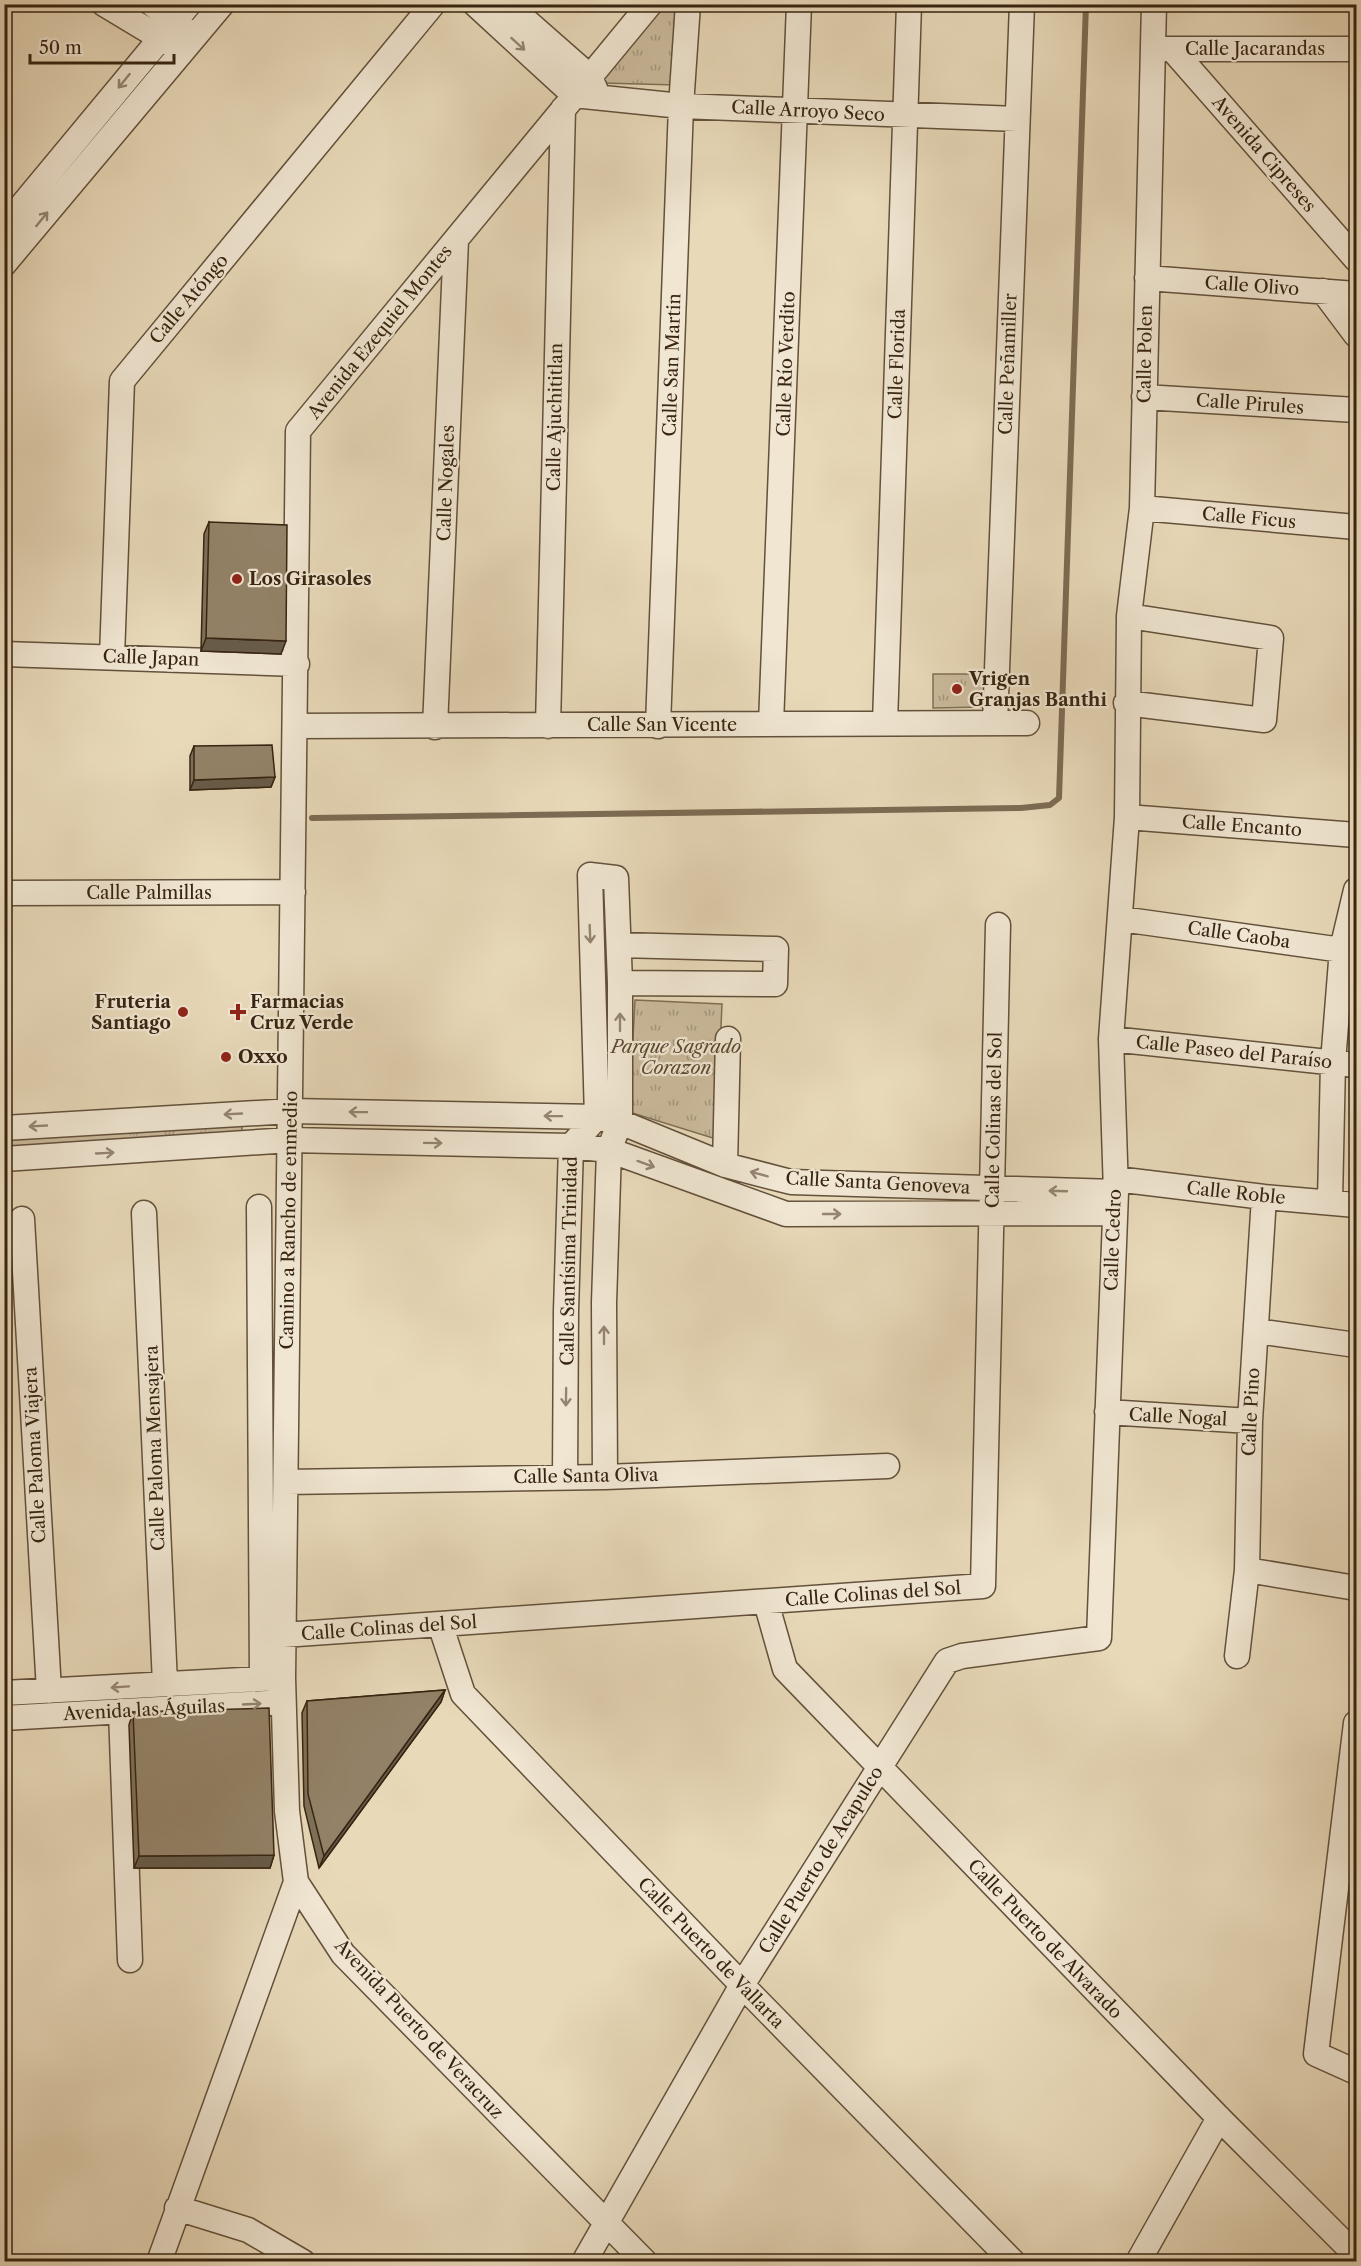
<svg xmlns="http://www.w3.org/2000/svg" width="1361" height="2266" font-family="'Libre Caslon Text',serif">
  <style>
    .grass { fill: url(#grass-tufts); stroke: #806f56; stroke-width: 1.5 }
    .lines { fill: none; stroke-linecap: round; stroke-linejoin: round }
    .stream { stroke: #7d6b54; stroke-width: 6 }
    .minor-casing { stroke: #63513b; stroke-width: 27 }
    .minor { stroke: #f0e6d2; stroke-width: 24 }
    .wall { fill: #7e7059; stroke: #372411; stroke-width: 1.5 }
    .shaded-wall { fill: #675b49; stroke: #372411; stroke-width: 1.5 }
    .building { fill: #938268; stroke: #372411; stroke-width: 1.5 }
    .oneway { stroke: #948572 }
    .poi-dot { fill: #8f2418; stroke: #f0e6d2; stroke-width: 2 }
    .labels { text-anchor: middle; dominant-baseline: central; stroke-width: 4.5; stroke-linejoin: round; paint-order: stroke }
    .street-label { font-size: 18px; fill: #372411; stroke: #f0e6d2 }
    .poi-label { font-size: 18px; font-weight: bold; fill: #372411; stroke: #f0e6d2; text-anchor: start }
    .park-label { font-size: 18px; font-style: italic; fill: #5c4a34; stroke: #f0e6d2 }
  </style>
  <defs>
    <pattern id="grass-tufts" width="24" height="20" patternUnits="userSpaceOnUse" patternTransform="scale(1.5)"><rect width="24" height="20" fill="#caba9c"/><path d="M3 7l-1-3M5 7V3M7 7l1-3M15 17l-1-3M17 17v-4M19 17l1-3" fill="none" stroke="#a5977e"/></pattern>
  </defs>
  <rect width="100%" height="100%" fill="#e8d9b9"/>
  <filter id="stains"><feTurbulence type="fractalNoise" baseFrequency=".00333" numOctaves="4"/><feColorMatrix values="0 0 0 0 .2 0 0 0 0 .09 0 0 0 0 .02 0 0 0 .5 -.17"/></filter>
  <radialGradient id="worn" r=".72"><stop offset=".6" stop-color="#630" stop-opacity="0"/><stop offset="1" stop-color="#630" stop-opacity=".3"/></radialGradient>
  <path class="grass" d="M658 5H677L676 85 602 83 600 73Z
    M933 674H984V707L933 708Z
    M635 1000 722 1004 716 1139 629 1112Z
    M242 1126V1136L5 1149V1139Z"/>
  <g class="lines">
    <path class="stream" d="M312 818 1021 808 1050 805 1059 798 1086 4"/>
    <g class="minor-casing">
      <path id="minor" d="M104 4 172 45
        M152 4 186 30
        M475 4 574 95 681 106 1017 119
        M507 4 590 77 596 91
        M1164 49H1356
        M1172 49 1356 259
        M4 227 189 4
        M4 264 222 4
        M1147 278 1356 294
        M1323 291 1356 335
        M1144 397 1356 410
        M1142 508 1356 527
        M4 654 297 664
        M112 657 122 381 433 4
        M1126 703 1264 720 1271 638 1129 616
        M885 723 909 4
        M995 723 1022 4
        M771 724 799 4
        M296 726 1027 723
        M548 726 563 109
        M658 726 681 106 688 4
        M435 727 456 240
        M1127 817 1356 835
        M4 893 293 892
        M1121 919 1356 952
        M619 945 776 949 775 984 620 983
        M1111 1039 1356 1065
        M4 1128 291 1111 597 1117 620 1122 725 1165 791 1182 1116 1192
        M4 1159 290 1140 571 1146 609 1150 786 1214 1114 1213
        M725 1165 728 1039
        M1116 1179 1264 1197 1356 1205
        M1330 1201 1333 1062 1342 949 1356 890
        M259 1207 262 1679
        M144 1213 165 1684
        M22 1219 49 1691
        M1256 1331 1356 1345
        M1107 1412 1250 1421
        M565 1477 566 1311 571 1146 597 1117 590 875 616 878 620 983V1122L609 1150 604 1303 605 1477
        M286 1482 605 1477 887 1466
        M1247 1570 1356 1588
        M766 1602 785 1669 1219 2118 1356 2255
        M440 1624 463 1694 742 1985 1013 2262
        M283 1635 983 1586 998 925
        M1237 1656 1247 1570 1250 1421 1264 1197
        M4 1693 277 1678
        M121 1711 130 1960
        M4 1718 283 1702
        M1356 1723 1316 2054 1356 2072
        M177 2208 248 2230 303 2262
        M159 2262 296 1882
        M584 2262 742 1985 947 1661 962 1656 1099 1638 1116 1192 1111 1039 1127 817 1129 616 1142 508 1154 4
        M645 2262 343 1954 296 1882 287 1811 283 1678 298 431 650 4
        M1138 2262 1219 2118"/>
    </g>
    <use href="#minor" class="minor"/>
  </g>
  <path class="wall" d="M209 522 281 654 201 651 204 534Z
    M194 746 275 777 271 787 190 790V756Z
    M445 1690 441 1702 319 1868 304 1806 302 1713 307 1701Z
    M133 1712 274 1855 270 1868H134L129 1725Z"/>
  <path class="shaded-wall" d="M206 638 286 641 281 654 201 651Z
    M275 777 271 787 190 790 194 780Z
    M445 1690 441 1702 319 1868 324 1856Z
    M274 1855 270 1868H134L139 1856Z"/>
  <path class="building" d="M209 522 287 525 286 641 206 638Z
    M272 745 275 777 194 780V746Z
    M445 1690 381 1778 324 1856 308 1794 307 1701Z
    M269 1708 274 1855 139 1856 133 1712Z"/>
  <defs><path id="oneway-shaft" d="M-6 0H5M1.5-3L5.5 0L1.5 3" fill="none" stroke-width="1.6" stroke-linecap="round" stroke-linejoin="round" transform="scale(1.5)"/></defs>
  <g class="oneway">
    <use href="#oneway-shaft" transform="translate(518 44) rotate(42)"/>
    <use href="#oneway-shaft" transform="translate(124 81) rotate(129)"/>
    <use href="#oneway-shaft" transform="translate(42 219) rotate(-51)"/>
    <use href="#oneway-shaft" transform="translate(590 934) rotate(88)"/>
    <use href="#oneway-shaft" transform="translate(620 1022) rotate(-90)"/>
    <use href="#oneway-shaft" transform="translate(358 1112) rotate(-179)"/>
    <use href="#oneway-shaft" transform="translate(233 1114) rotate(177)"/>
    <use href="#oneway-shaft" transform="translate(553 1116) rotate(-179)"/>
    <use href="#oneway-shaft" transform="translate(38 1126) rotate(177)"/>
    <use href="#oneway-shaft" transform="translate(433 1143) rotate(1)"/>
    <use href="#oneway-shaft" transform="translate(105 1153) rotate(-3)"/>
    <use href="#oneway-shaft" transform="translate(646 1164) rotate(20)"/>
    <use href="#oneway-shaft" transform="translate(759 1174) rotate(-165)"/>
    <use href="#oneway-shaft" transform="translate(1058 1191) rotate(-178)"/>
    <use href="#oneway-shaft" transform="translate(832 1214)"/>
    <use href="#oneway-shaft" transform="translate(604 1335) rotate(-90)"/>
    <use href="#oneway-shaft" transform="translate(566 1397) rotate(91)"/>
    <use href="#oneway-shaft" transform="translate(120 1687) rotate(176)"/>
    <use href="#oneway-shaft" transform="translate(252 1704) rotate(-3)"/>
  </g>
  <g class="poi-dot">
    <circle cx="237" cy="579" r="6"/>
    <circle cx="957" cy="689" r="6"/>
    <circle cx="183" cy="1012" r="6"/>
    <path d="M235 1003h6v6h6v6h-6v6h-6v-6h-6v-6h6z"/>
    <circle cx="226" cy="1057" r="6"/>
  </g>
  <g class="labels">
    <g class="street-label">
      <text x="1255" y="49">Calle Jacarandas</text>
      <text transform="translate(808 111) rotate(3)">Calle Arroyo Seco</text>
      <text transform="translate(1264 154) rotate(49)">Avenida Cipreses</text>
      <text transform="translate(1252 286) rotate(4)">Calle Olivo</text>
      <text transform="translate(189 299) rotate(-50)">Calle Atóngo</text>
      <text transform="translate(380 332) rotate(-51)">Avenida Ezequiel Montes</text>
      <text transform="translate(1145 354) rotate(-89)">Calle Polen</text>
      <text transform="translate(786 364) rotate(-88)">Calle Río Verdito</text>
      <text transform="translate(897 364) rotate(-88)">Calle Florida</text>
      <text transform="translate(1008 364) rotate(-88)">Calle Peñamiller</text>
      <text transform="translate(672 365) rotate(-88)">Calle San Martin</text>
      <text transform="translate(1250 404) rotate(4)">Calle Pirules</text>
      <text transform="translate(555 417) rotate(-89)">Calle Ajuchititlan</text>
      <text transform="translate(446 483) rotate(-88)">Calle Nogales</text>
      <text transform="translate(1249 518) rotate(5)">Calle Ficus</text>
      <text transform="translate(151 658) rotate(2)">Calle Japan</text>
      <text x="662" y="725">Calle San Vicente</text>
      <text transform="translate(1242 826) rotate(4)">Calle Encanto</text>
      <text x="149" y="893">Calle Palmillas</text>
      <text transform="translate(1239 935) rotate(8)">Calle Caoba</text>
      <text transform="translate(1234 1052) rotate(6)">Calle Paseo del Paraíso</text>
      <text transform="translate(994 1120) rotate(-89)">Calle Colinas del Sol</text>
      <text transform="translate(878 1183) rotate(3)">Calle Santa Genoveva</text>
      <text transform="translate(1236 1193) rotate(6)">Calle Roble</text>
      <text transform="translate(289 1220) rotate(-89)">Camino a Rancho de enmedio</text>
      <text transform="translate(1113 1240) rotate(-88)">Calle Cedro</text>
      <text transform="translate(569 1261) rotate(-89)">Calle Santísima Trinidad</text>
      <text transform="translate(1251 1412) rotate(-87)">Calle Pino</text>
      <text transform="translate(1178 1417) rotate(3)">Calle Nogal</text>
      <text transform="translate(155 1448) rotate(-92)">Calle Paloma Mensajera</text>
      <text transform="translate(35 1455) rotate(-93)">Calle Paloma Viajera</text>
      <text transform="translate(586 1476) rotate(-1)">Calle Santa Oliva</text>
      <text transform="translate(873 1594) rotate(-4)">Calle Colinas del Sol</text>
      <text transform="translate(389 1628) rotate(-4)">Calle Colinas del Sol</text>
      <text transform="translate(144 1710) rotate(-3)">Avenida las Águilas</text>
      <text transform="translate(821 1860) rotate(-58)">Calle Puerto de Acapulco</text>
      <text transform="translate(1045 1939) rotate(46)">Calle Puerto de Alvarado</text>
      <text transform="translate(711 1953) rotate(46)">Calle Puerto de Vallarta</text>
      <text transform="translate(419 2029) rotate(47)">Avenida Puerto de Veracruz</text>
    </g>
    <g class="poi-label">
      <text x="249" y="579">Los Girasoles</text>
      <text x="969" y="679">Vrigen<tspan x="969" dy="21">Granjas Banthi</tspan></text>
      <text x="171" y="1002" text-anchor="end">Fruteria<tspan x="171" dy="21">Santiago</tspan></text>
      <text x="250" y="1002">Farmacias<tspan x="250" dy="21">Cruz Verde</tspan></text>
      <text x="238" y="1057">Oxxo</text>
    </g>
    <g class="park-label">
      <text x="676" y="1047">Parque Sagrado<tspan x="676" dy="21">Corazon</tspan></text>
    </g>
  </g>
  <rect width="1361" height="2266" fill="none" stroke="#e8d9b9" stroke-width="24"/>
  <rect x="6" y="6" width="1349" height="2254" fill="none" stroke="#372411" stroke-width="3"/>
  <rect x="12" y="12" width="1337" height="2242" fill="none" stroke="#372411" stroke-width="1.5"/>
  <path d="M30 54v9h144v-9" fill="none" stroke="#372411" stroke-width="3"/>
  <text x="39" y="54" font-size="18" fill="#372411" stroke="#f0e6d2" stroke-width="4.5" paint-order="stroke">50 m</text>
  <rect width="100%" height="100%" filter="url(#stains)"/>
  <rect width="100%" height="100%" fill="url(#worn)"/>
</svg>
